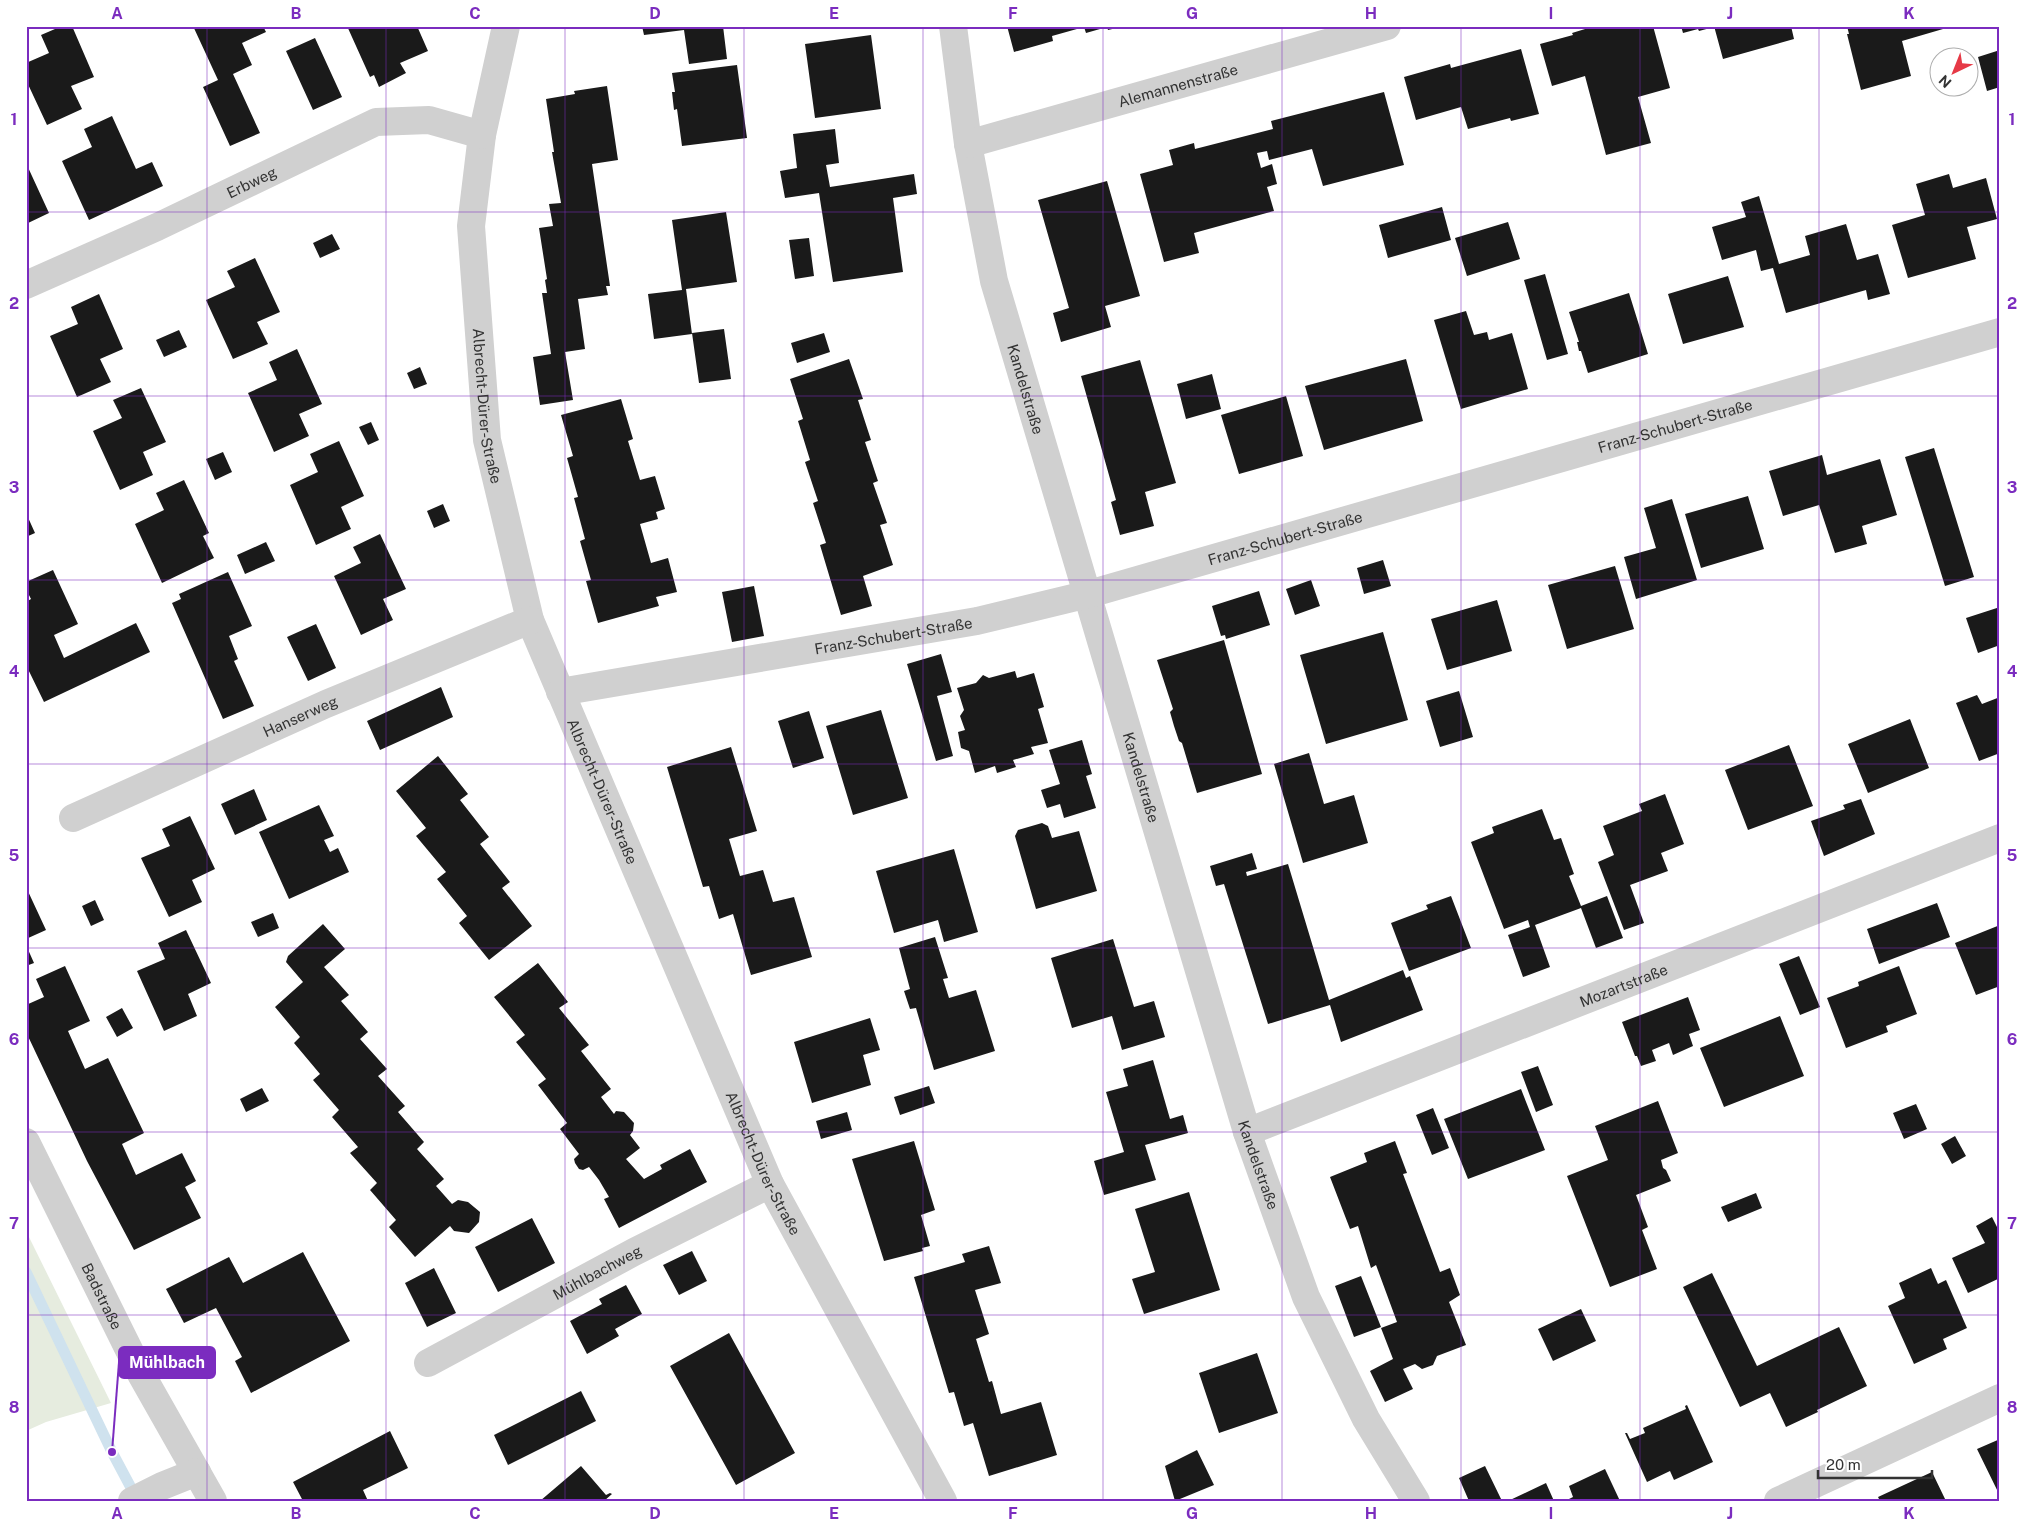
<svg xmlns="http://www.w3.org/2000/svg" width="2026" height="1527" font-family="'Public Sans',sans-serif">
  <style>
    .green { fill: #e6ecdf }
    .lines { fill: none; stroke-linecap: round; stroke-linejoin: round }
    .stream { stroke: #cfe2ee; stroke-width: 11 }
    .building { fill: #1a1a1a }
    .minor { stroke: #d0d0d0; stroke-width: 28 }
    .grid { fill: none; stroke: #7b2cbf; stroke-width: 1; stroke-opacity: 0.55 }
    .labels { text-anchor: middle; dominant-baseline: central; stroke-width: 5; stroke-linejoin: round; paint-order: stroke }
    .street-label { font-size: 15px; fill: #333; stroke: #fff }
    .leader { fill: none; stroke: #7b2cbf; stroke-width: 2 }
    .callout-dot { fill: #7b2cbf; stroke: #fff; stroke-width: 2 }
    .callout { fill: #7b2cbf; stroke: #7b2cbf; stroke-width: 2 }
    .callout-label { font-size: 16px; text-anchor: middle; font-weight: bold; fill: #fff }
    .neatline { fill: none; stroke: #7b2cbf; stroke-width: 2 }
    .grid-label { font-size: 16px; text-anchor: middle; font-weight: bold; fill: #7b2cbf }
  </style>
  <rect width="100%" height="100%" fill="#fff"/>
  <path class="green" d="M26 1231 111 1403 46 1422 26 1431Z"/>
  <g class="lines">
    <path class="stream" d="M26 1272 112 1452 137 1499"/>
  </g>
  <path class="building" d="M62 26H72L94 77 71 86 82 109 47 125 26 80V63L49 53 41 35Z
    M193 26H263L266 32 242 43 252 65 233 74 260 133 230 146 203 87 218 80Z
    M347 26H417L428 51 400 63 406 73 379 87 374 75 370 77Z
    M642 26H690V29L723 26 727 59 689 64 684 30 644 35Z
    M1007 26H1121V27L1108 30 1107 27 1086 33 1084 27 1052 36 1053 41 1014 52Z
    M1595 26H1653L1670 88 1638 97 1651 143 1606 155 1585 76 1552 86 1540 44 1573 35 1572 33Z
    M1681 26H1713L1714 27 1699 31 1698 29 1683 33Z
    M1714 26H1791L1794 39 1723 59Z
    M1847 26H1943V29L1902 41 1911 76 1861 90 1847 34H1849Z
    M871 35 881 109 815 118 805 44Z
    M315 38 342 97 313 110 286 51Z
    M1521 49 1539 114 1511 121 1510 118 1468 129 1461 107 1416 120 1404 77 1450 64 1451 68Z
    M2000 50V87L1987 91 1978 57Z
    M737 65 747 138 682 146 677 109 674 110 672 92H675L672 73Z
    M607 86 618 160 592 164 610 286H606L608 295 578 299 585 349 565 352 573 400 540 405 533 357 551 354 542 293H547L545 280 547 279 539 228 553 226 549 204 561 203 552 152H554L546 99 575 94 574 91Z
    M1384 92 1404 165 1323 186 1312 149 1269 160 1267 151 1257 153 1261 168 1272 164 1277 184 1267 187 1274 211 1194 233 1199 253 1164 262 1140 174 1173 165 1169 150 1194 143 1195 149 1273 129 1271 121Z
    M112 116 136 169 152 162 163 186 89 220 62 161 92 147 84 129Z
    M835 129 839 163 826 165 830 187 914 174 917 194 893 198 903 272 833 282 819 193 785 198 780 171 797 168 793 134Z
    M26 163 49 213 26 224Z
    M1949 174 1953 188 1986 178 1997 219 1967 227 1976 259 1908 278 1892 225 1925 215 1916 184Z
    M1107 181 1140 296 1105 306 1111 327 1061 342 1053 313 1069 308 1038 200Z
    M1759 196 1779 264 1810 255 1805 236 1846 224 1857 260 1878 254 1890 294 1868 300 1866 290 1786 313 1773 268 1761 271 1756 250 1722 260 1712 227 1746 217 1741 202Z
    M1442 207 1451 240 1388 258 1379 225Z
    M726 212 737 282 686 289 692 334 654 339 648 294 682 290 672 220Z
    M1508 222 1520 259 1467 276 1455 238Z
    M332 234 340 249 320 258 313 243Z
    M809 238 814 276 795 279 789 240Z
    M255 258 280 312 257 322 268 344 233 359 206 300 235 287 227 271Z
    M1545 274 1568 354 1547 360 1524 280Z
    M1728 276 1744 327 1683 344 1668 294Z
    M1629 293 1648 354 1588 373 1581 351H1579L1577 342H1579L1569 312Z
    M99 294 123 349 100 359 111 382 77 397 50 336 78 324 71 307Z
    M1466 311 1474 335 1487 332 1489 340 1512 333 1528 389 1461 409 1434 320Z
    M724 329 731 379 699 383 692 333Z
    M179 330 187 347 164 357 156 340Z
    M824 333 830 352 797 363 791 343Z
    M297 349 322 404 299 414 309 436 274 452 248 393 277 380 269 362Z
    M849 359 863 399 858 400 871 440 865 442 878 481 873 483 887 523 880 525 893 565 863 576 872 606 841 615 820 545 826 543 813 503 818 501 805 462 810 460 798 421 803 419 790 379Z
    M1406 359 1423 421 1324 450 1305 386Z
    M1140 360 1176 483 1145 492 1154 526 1120 535 1111 502 1116 500 1081 376Z
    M420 367 427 384 414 389 407 373Z
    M1212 374 1221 409 1186 419 1177 384Z
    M141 388 166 442 143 452 153 475 120 490 93 431 122 418 113 400Z
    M1286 396 1303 456 1239 474 1221 415Z
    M621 399 633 439 628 441 640 480 655 476 665 509 656 512 658 519 640 524 651 563 668 558 677 592 656 597 659 606 598 623 586 581 591 580 580 541 585 539 574 498 578 497 567 458 573 456 561 415Z
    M371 422 379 440 368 445 359 427Z
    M339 441 364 496 341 507 351 529 316 545 290 485 318 472 310 454Z
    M1934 448 1974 577 1945 586 1905 457Z
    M223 452 232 472 215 480 206 459Z
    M1822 455 1827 475 1880 459 1897 515 1862 526 1867 544 1835 553 1819 505 1783 516 1769 471Z
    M184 480 209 533 203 536 214 558 162 583 135 524 164 510 156 493Z
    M1748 496 1764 549 1701 568 1685 514Z
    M1672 499 1697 580 1636 599 1624 557 1656 548 1644 508Z
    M443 504 450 521 434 528 427 511Z
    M26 513 35 533 26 537Z
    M380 534 406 589 383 599 393 620 361 635 334 576 361 563 353 547Z
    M266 542 275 561 245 574 237 555Z
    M1383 560 1391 586 1364 594 1357 568Z
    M1615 566 1634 629 1567 649 1548 585Z
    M53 570 78 624 54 635 64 658 136 623 150 652 44 702 26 665V602L31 599 26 589V582Z
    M228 572 252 626 229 636 238 659 234 661 254 706 223 719 172 603 181 599 179 594Z
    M1311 580 1320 606 1295 615 1286 589Z
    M754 586 764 636 732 642 722 592Z
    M1259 591 1270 625 1226 639 1225 635 1221 636 1212 606Z
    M1497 600 1512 651 1447 670 1431 619Z
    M2000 607V645L1978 653 1966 618Z
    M316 624 336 668 308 681 287 637Z
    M1383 632 1408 720 1326 744 1300 655Z
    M1224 640 1262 774 1197 793 1182 743 1179 741 1174 726 1170 712 1173 709 1157 660Z
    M941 654 952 692 937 696 953 756 936 761 907 664Z
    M1015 671 1017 678 1034 673 1044 707 1038 709 1048 743 1031 747 1034 754 1013 760 1016 767 997 773 995 766 975 773 969 751 961 748 958 732 965 730 960 716 964 710 957 688 976 683 983 675 989 678Z
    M441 687 453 717 380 750 367 721Z
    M1459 691 1473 737 1440 747 1426 701Z
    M1977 695 1982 704 2000 697V753L1979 761 1956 703Z
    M881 710 908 798 853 815 826 726Z
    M809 711 824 758 793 768 778 721Z
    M1910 719 1929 768 1868 793 1848 744Z
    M1082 740 1092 774 1086 776 1096 808 1064 818 1060 804 1047 808 1041 790 1060 784 1049 750Z
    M1789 745 1813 806 1748 830 1725 770Z
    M731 747 757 831 729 839 740 876 763 870 773 902 794 897 812 957 751 975 733 914 719 919 709 886 703 887 667 767Z
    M1309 753 1324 804 1354 795 1368 843 1303 863 1274 764Z
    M438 756 468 794 460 800 489 837 480 844 510 882 502 888 532 926 489 960 459 923 467 916 437 879 446 872 416 836 426 828 396 791Z
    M254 789 267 820 235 835 221 804Z
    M1665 794 1684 844 1661 853 1668 871 1630 885 1644 923 1624 930 1598 862 1614 855 1603 826 1642 811 1639 804Z
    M1861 799 1875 834 1824 856 1811 821 1845 809 1843 805Z
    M319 805 334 836 324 840 330 852 338 848 349 872 289 899 259 832Z
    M1542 809 1554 840 1561 838 1574 874 1569 876 1581 906 1607 896 1623 938 1596 948 1581 908 1535 925 1550 967 1523 977 1508 935 1530 927 1528 920 1504 929 1471 842 1494 833 1492 827Z
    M190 816 215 869 192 880 202 902 169 917 141 858 170 846 162 829Z
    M1042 823 1048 826 1052 838 1079 831 1097 891 1036 909 1015 836 1018 830Z
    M954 849 978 932 944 942 938 920 894 933 876 871Z
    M1252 853 1257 869 1246 872 1247 876 1288 864 1329 1000 1403 970 1406 978 1410 976 1423 1010 1341 1042 1330 1005 1268 1024 1224 884 1216 886 1210 866Z
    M26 887 46 930 26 939Z
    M1451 896 1471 948 1409 971 1391 923 1428 909 1426 905Z
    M95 900 104 920 91 926 82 906Z
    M1937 903 1950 937 1879 964 1867 929Z
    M273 913 279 928 258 937 251 922Z
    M323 924 345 949 324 967 349 995 341 1001 368 1032 360 1039 387 1069 378 1076 405 1106 398 1112 424 1142 417 1149 444 1179 436 1186 452 1204 458 1200 468 1202 480 1212 479 1222 469 1233 454 1231 450 1226 415 1257 389 1227 396 1220 370 1190 377 1183 350 1153 358 1147 332 1117 339 1110 313 1080 320 1074 294 1043 300 1037 275 1007 303 982 286 962 288 956Z
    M2000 925V986L1976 995 1955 943Z
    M186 930 211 983 188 994 197 1016 164 1031 137 971 165 959 158 943Z
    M935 937 948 978 943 979 949 998 976 990 995 1051 934 1070 916 1008 910 1009 904 991 910 989 899 948Z
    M1113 939 1134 1007 1154 1001 1165 1037 1122 1050 1112 1016 1072 1028 1051 958Z
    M26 945 34 963 26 966Z
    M1799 956 1820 1007 1800 1015 1779 964Z
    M538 963 568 1002 559 1008 589 1045 581 1051 611 1089 601 1097 614 1114 616 1111 624 1112 634 1123 633 1131 630 1135 640 1148 626 1159 644 1179 662 1169 660 1165 690 1149 707 1182 619 1228 604 1199 609 1197 599 1180 589 1167 583 1170 579 1169 575 1163 574 1159 579 1154 560 1129 567 1123 538 1085 546 1079 516 1042 525 1035 494 997Z
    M65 966 90 1021 68 1031 85 1069 108 1058 144 1133 122 1144 136 1175 182 1153 196 1181 185 1187 201 1218 134 1250 87 1161 26 1032V1005L44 997 36 979Z
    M1899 966 1917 1014 1886 1026 1888 1032 1846 1048 1827 998 1859 986 1858 982Z
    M1688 997 1700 1030 1689 1034 1693 1046 1673 1055 1669 1043 1652 1050 1656 1061 1641 1066 1637 1056H1635L1622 1022Z
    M122 1008 133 1028 117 1037 106 1017Z
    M1780 1016 1804 1076 1724 1107 1700 1048Z
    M870 1018 880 1050 863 1055 871 1085 812 1103 794 1042Z
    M1153 1060 1170 1119 1183 1115 1188 1133 1145 1145 1156 1180 1104 1195 1094 1161 1124 1152 1106 1092 1128 1086 1123 1069Z
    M1538 1066 1553 1105 1536 1112 1521 1072Z
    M929 1086 935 1103 900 1115 894 1097Z
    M262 1088 269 1101 246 1112 240 1099Z
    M1521 1089 1545 1150 1468 1179 1444 1119Z
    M1658 1101 1678 1153 1661 1160 1663 1168 1666 1170 1671 1181 1636 1195 1648 1227 1642 1230 1657 1269 1610 1287 1567 1176 1608 1160 1595 1126Z
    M1916 1104 1927 1129 1904 1139 1893 1113Z
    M1433 1108 1449 1148 1432 1155 1416 1115Z
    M847 1112 852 1130 821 1139 816 1121Z
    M1955 1136 1966 1156 1952 1164 1941 1144Z
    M914 1141 935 1210 921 1215 930 1246 922 1248 923 1251 884 1261 852 1159Z
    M1395 1141 1407 1173 1403 1174 1440 1272 1450 1268 1460 1295 1449 1302 1466 1345 1437 1356 1433 1365 1422 1369 1415 1364 1403 1369 1413 1389 1385 1402 1370 1371 1393 1359 1381 1328 1397 1322 1376 1265 1371 1268 1358 1226 1350 1229 1330 1177 1367 1162 1364 1153Z
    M1189 1192 1220 1290 1144 1314 1132 1279 1155 1272 1135 1209Z
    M1756 1193 1762 1208 1728 1222 1721 1207Z
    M1992 1217 2000 1233V1278L1968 1293 1952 1258 1985 1243 1976 1226Z
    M532 1218 555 1263 498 1292 475 1247Z
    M989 1246 1001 1283 975 1290 989 1334 976 1339 989 1382 992 1381 1001 1414 1041 1402 1057 1455 989 1476 973 1423 964 1426 954 1392 949 1393 914 1277 965 1262 962 1254Z
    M692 1251 707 1281 679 1295 663 1265Z
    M303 1252 350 1341 251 1393 235 1361 242 1357 216 1308 184 1323 166 1289 229 1257 243 1283Z
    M434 1268 456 1313 427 1327 405 1283Z
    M1931 1268 1938 1284 1946 1280 1967 1328 1943 1339 1947 1349 1914 1364 1888 1306 1905 1298 1899 1283Z
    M1712 1273 1757 1366 1839 1327 1867 1386 1817 1410 1818 1412 1786 1427 1770 1393 1740 1407 1683 1287Z
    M1361 1276 1381 1327 1354 1337 1335 1286Z
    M626 1285 642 1314 615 1329 619 1336 587 1354 570 1321 602 1304 599 1299Z
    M1581 1309 1596 1341 1553 1361 1538 1329Z
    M729 1333 795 1453 736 1485 670 1366Z
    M1257 1353 1278 1413 1219 1433 1199 1373Z
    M581 1391 596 1421 508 1465 494 1435Z
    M1687 1405 1713 1462 1674 1480 1670 1471 1647 1482 1625 1433H1627L1630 1439 1645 1433 1643 1428 1686 1409 1685 1406Z
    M390 1431 408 1468 363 1490 368 1501H303L293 1482Z
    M2000 1439V1496L1977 1449Z
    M1197 1450 1214 1485 1175 1501 1165 1466Z
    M581 1466 606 1495 610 1493 612 1494 604 1501H540Z
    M1485 1466 1502 1501H1469L1459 1478Z
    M1605 1469 1620 1501H1565L1573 1497 1569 1486Z
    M1932 1472 1946 1501H1880L1878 1497Z
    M1546 1483 1554 1501H1508Z"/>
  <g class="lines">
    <g class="minor">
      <path id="s1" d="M506 26 482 135 471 226 487 440 530 620 770 1184 943 1501"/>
      <path id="s2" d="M953 26 968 144 994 281 1247 1132 1306 1297 1366 1419 1416 1501"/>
      <path id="s3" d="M968 144 1387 26"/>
      <path id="s4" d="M26 285 157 227 376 122 429 120 482 135"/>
      <path id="s5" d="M560 692 977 621 1089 594 2000 332"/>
      <path id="s6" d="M73 818 326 704 530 620"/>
      <path id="s7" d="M1247 1132 2000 838"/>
      <path id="s8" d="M26 1142 141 1374 213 1501"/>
      <path id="s9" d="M428 1363 634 1252 770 1184"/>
      <path d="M132 1501 162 1486 197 1472"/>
      <path d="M1778 1501 2000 1398"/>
    </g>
  </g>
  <path class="grid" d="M207 26V1501M386 26V1501M565 26V1501M744 26V1501M923 26V1501M1103 26V1501M1282 26V1501M1461 26V1501M1640 26V1501M1819 26V1501M26 212H2000M26 396H2000M26 580H2000M26 764H2000M26 948H2000M26 1132H2000M26 1315H2000"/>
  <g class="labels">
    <g class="street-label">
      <text stroke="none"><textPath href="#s3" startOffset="218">Alemannenstraße</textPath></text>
      <text stroke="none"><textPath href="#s4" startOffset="248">Erbweg</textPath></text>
      <text stroke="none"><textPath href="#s2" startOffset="371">Kandelstraße</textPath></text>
      <text stroke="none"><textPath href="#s1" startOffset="384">Albrecht-Dürer-Straße</textPath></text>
      <text stroke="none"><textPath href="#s5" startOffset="1148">Franz-Schubert-Straße</textPath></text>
      <text stroke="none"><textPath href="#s5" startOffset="742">Franz-Schubert-Straße</textPath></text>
      <text stroke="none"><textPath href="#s5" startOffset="338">Franz-Schubert-Straße</textPath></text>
      <text stroke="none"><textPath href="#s6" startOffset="249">Hanserweg</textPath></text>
      <text stroke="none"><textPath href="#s2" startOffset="776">Kandelstraße</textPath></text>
      <text stroke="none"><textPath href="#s1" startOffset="789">Albrecht-Dürer-Straße</textPath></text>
      <text stroke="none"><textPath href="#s7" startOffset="404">Mozartstraße</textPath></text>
      <text stroke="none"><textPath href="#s1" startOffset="1194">Albrecht-Dürer-Straße</textPath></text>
      <text stroke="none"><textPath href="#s2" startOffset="1181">Kandelstraße</textPath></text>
      <text stroke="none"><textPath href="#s9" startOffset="192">Mühlbachweg</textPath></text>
      <text stroke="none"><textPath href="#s8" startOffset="172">Badstraße</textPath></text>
    </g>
  </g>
  <path class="leader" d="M112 1452L119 1362"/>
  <circle class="callout-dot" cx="112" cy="1452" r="5"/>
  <rect class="callout" x="119" y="1347" width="96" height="31" rx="5"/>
  <g class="callout-label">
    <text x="167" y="1368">Mühlbach</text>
  </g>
  <rect width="2026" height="1527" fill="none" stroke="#ffffff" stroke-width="55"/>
  <g transform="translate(1954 72) rotate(223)"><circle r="24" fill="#ffffff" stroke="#adadad"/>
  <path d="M0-4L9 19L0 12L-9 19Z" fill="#e63946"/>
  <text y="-8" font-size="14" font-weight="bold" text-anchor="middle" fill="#333333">N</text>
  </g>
  <path d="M1818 1470v8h114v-8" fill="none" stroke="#333333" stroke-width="2.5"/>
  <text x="1826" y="1470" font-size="15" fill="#333333" stroke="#ffffff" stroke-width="4" paint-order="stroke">20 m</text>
  <rect x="28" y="28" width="1970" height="1472" class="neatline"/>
  <g class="grid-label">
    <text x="117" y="19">A</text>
    <text x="296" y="19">B</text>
    <text x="475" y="19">C</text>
    <text x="655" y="19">D</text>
    <text x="834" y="19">E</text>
    <text x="1013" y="19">F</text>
    <text x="1192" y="19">G</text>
    <text x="1371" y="19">H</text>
    <text x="1551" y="19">I</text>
    <text x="1730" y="19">J</text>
    <text x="1909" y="19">K</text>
    <text x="14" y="125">1</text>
    <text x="2012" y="125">1</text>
    <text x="14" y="309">2</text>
    <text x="2012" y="309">2</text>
    <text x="14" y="493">3</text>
    <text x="2012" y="493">3</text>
    <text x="14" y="677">4</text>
    <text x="2012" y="677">4</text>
    <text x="14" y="861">5</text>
    <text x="2012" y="861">5</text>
    <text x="14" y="1045">6</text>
    <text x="2012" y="1045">6</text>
    <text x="14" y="1229">7</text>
    <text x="2012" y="1229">7</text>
    <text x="14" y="1413">8</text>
    <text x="2012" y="1413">8</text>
    <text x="117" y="1519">A</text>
    <text x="296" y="1519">B</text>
    <text x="475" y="1519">C</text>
    <text x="655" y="1519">D</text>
    <text x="834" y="1519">E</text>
    <text x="1013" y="1519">F</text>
    <text x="1192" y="1519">G</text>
    <text x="1371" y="1519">H</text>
    <text x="1551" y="1519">I</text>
    <text x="1730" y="1519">J</text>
    <text x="1909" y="1519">K</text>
  </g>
</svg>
